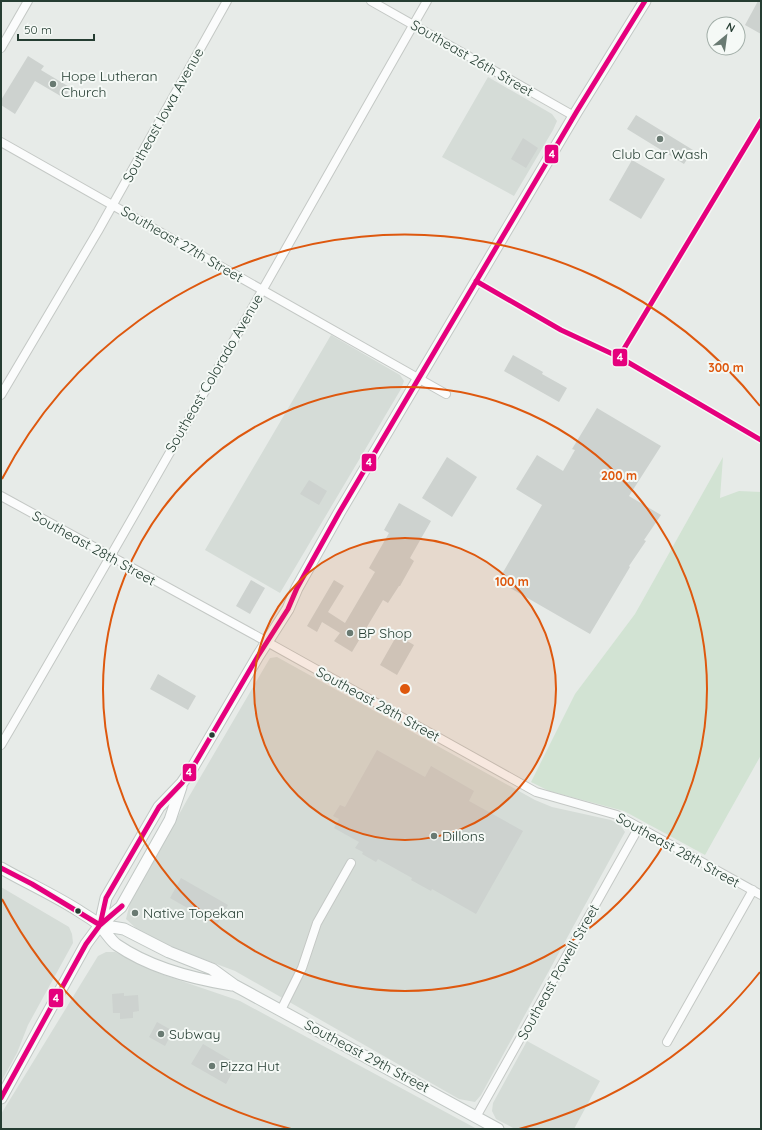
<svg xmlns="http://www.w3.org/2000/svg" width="762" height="1130" font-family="Quicksand,sans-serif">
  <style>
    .built { fill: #d5dcd7 }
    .green { fill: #d2e3d3 }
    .building { fill: #cdd2cf }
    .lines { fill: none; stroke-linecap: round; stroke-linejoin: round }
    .minor-casing { stroke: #c4c8c5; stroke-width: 10 }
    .secondary-casing { stroke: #c2c8c5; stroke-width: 13 }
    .minor { stroke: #fbfcfc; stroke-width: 8 }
    .secondary { stroke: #fbfcfc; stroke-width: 11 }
    .bus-1-casing { stroke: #f5f9f6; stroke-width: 8 }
    .bus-1 { stroke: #e5007d; stroke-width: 5 }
    .ring { fill: none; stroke: #de580e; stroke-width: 2 }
    .poi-dot { fill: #697a72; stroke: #f5f9f6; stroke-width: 1.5 }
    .bus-dot { fill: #253d32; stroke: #f5f9f6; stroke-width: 1.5 }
    .labels { text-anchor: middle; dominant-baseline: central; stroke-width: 4; stroke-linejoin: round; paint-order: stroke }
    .street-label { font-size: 14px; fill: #253d32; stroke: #f5f9f6 }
    .poi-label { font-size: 14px; fill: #253d32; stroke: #f5f9f6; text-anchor: start }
    .centre { fill: #de580e; stroke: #f5f9f6; stroke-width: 2 }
    .ring-label { font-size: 12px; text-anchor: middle; font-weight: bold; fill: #de580e; stroke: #f5f9f6; stroke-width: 4; stroke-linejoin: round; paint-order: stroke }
    .line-badge { stroke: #f5f9f6; stroke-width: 1.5 }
    .badge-label { font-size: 11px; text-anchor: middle; font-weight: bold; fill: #fff }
  </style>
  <rect width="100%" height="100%" fill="#e7ebe8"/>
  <path class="built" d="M488 77 552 114 557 121 553 130 514 196 442 157Z
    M331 335 400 375 404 381 401 389 280 593 205 550Z
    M277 657 535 800 552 807 611 820 620 825 625 832 481 1095 475 1102 459 1099 235 971 161 943 140 932 126 919 130 903 187 800 270 658Z
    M1 887 69 927 72 934 73 943 28 1025 17 1053 1 1082Z
    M106 952H115L161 974 240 1001 477 1129H1V1114L22 1080 98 956Z
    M527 1041 600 1081 574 1129H515L496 1119 492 1111 493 1103Z"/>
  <path class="green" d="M723 457 720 498 739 491 761 492V755L705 855 624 811 549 791 531 782 575 694 635 614Z"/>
  <path class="building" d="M758 1H761V34L745 25Z
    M28 56 44 66 41 70 71 88 64 98 35 81 15 114 1 105V100Z
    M636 115 693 150 684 164 627 129Z
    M523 138 538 148 526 168 511 159Z
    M632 160 665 179 641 219 609 200Z
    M513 355 543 372 542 374 567 388 559 402 504 371Z
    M597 408 661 446 629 496 661 515 644 540 646 541 629 566 630 567 590 634 498 581 542 505 516 489 537 455 563 471 575 450 572 449Z
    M447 457 477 477 452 517 422 498Z
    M309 480 327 491 319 505 300 494Z
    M399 503 431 521 410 558 414 561 400 586H399L388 603 383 600 352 652 334 641 340 633 322 622 317 632 307 626 334 580 344 586 328 612 345 623 375 572 369 568 389 533 384 530Z
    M251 580 265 588 250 614 236 606Z
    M397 635 414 645 397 675 380 665Z
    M158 674 196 696 188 710 150 689Z
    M377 750 425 777 431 766 474 791 469 801 523 831 476 914 432 889 431 891 411 880 412 878 378 859 376 862 362 854 363 852 355 848 359 842 334 828 339 819 333 816 340 805 345 807Z
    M181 878 228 905 217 925 170 898Z
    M124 993V996L138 995 139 1011 133 1012V1018L120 1019V1013H113L112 994Z
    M157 1022 173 1031 165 1046 149 1037Z
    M203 1044 237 1064 226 1084 191 1064Z"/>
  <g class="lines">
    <g class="minor-casing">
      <path id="minor" d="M371 1 574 116
        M1 48 28 1
        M1 142 446 394
        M1 395 98 231 227 1
        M1 496 251 633 536 792 617 815 761 895
        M1 745C146 498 285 249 427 1
        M281 1010 302 968 317 923 351 863
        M667 1042 753 890
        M476 1117 639 827"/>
    </g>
    <g class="secondary-casing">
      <path id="secondary" d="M1 868C27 883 54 895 79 911 86 916 95 920 101 927 106 932 111 941 117 945 149 967 194 979 232 985
        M100 925 106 898 159 807 182 783 193 767 258 656 288 609 297 588 339 513 577 111 645 1
        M100 925 124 929 169 952 212 969 234 985 498 1129
        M1 1098 86 944 100 925 121 907 170 820 181 787"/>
    </g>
    <use href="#minor" class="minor"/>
    <use href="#secondary" class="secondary"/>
    <g class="bus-1-casing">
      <path id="bus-1" d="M476 281 561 330 619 357 761 440
        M619 357 761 121
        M1 868 32 884 100 925
        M100 925 106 898 159 807 182 783 193 767 258 656 288 609 297 588 339 513 577 111 645 1
        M1 1098 86 944 100 925 122 906"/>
    </g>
    <use href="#bus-1" class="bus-1"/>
  </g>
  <circle cx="405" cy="689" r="151" fill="#de580e" fill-opacity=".12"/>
  <g class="ring">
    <circle cx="405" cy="689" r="151"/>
    <circle cx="405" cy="689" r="302"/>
    <path d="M760 972A454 454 0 0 1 519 1129M291 1129A454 454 0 0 1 2 899M2 479A454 454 0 0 1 760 406"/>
  </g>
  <g class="poi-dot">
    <circle cx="53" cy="84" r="4"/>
    <circle cx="660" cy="139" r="4"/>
    <circle cx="350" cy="633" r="4"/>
    <circle cx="434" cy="836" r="4"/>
    <circle cx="135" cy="913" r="4"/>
    <circle cx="161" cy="1034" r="4"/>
    <circle cx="212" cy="1066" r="4"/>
  </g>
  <g class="bus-dot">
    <circle cx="212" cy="735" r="3.5"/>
    <circle cx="78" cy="911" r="3.5"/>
  </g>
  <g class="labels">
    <g class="street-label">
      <text transform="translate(472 58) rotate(30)">Southeast 26th Street</text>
      <text transform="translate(163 115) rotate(-61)">Southeast Iowa Avenue</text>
      <text transform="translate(182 244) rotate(30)">Southeast 27th Street</text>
      <text transform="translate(214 373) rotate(-60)">Southeast Colorado Avenue</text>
      <text transform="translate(94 548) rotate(29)">Southeast 28th Street</text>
      <text transform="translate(378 704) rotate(29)">Southeast 28th Street</text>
      <text transform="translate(678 850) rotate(29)">Southeast 28th Street</text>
      <text transform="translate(558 972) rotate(-61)">Southeast Powell Street</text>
      <text transform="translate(367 1056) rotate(28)">Southeast 29th Street</text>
    </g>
    <g class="poi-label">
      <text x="61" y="76">Hope Lutheran<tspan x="61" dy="16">Church</tspan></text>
      <text x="660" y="154" text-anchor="middle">Club Car Wash</text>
      <text x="358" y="633">BP Shop</text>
      <text x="442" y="836">Dillons</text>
      <text x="143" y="913">Native Topekan</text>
      <text x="169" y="1034">Subway</text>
      <text x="220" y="1066">Pizza Hut</text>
    </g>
  </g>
  <circle cx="405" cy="689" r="6" class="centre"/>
  <g class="ring-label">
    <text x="726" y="372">300 m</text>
    <text x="619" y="480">200 m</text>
    <text x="512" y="586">100 m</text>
  </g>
  <g class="line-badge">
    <rect x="544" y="144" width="15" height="20" rx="4" fill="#e5007d"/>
    <rect x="612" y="348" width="16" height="19" rx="4" fill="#e5007d"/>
    <rect x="361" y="453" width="16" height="19" rx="4" fill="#e5007d"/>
    <rect x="182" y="763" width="15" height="19" rx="4" fill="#e5007d"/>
    <rect x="48" y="988" width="16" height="20" rx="4" fill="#e5007d"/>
  </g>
  <g class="badge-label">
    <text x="552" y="158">4</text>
    <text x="620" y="361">4</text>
    <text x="369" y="466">4</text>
    <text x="189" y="776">4</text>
    <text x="56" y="1002">4</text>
  </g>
  <rect width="762" height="1130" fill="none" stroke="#253d32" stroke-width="4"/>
  <g transform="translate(726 36) rotate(29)"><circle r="19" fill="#f5f9f6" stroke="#a2aea8"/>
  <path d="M0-3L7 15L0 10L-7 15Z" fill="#697a72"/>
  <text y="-6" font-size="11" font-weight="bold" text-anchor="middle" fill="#253d32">N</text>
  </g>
  <path d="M18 34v6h76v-6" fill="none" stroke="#253d32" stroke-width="2"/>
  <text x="24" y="34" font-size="12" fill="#253d32" stroke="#f5f9f6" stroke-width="3" paint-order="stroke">50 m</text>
</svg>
